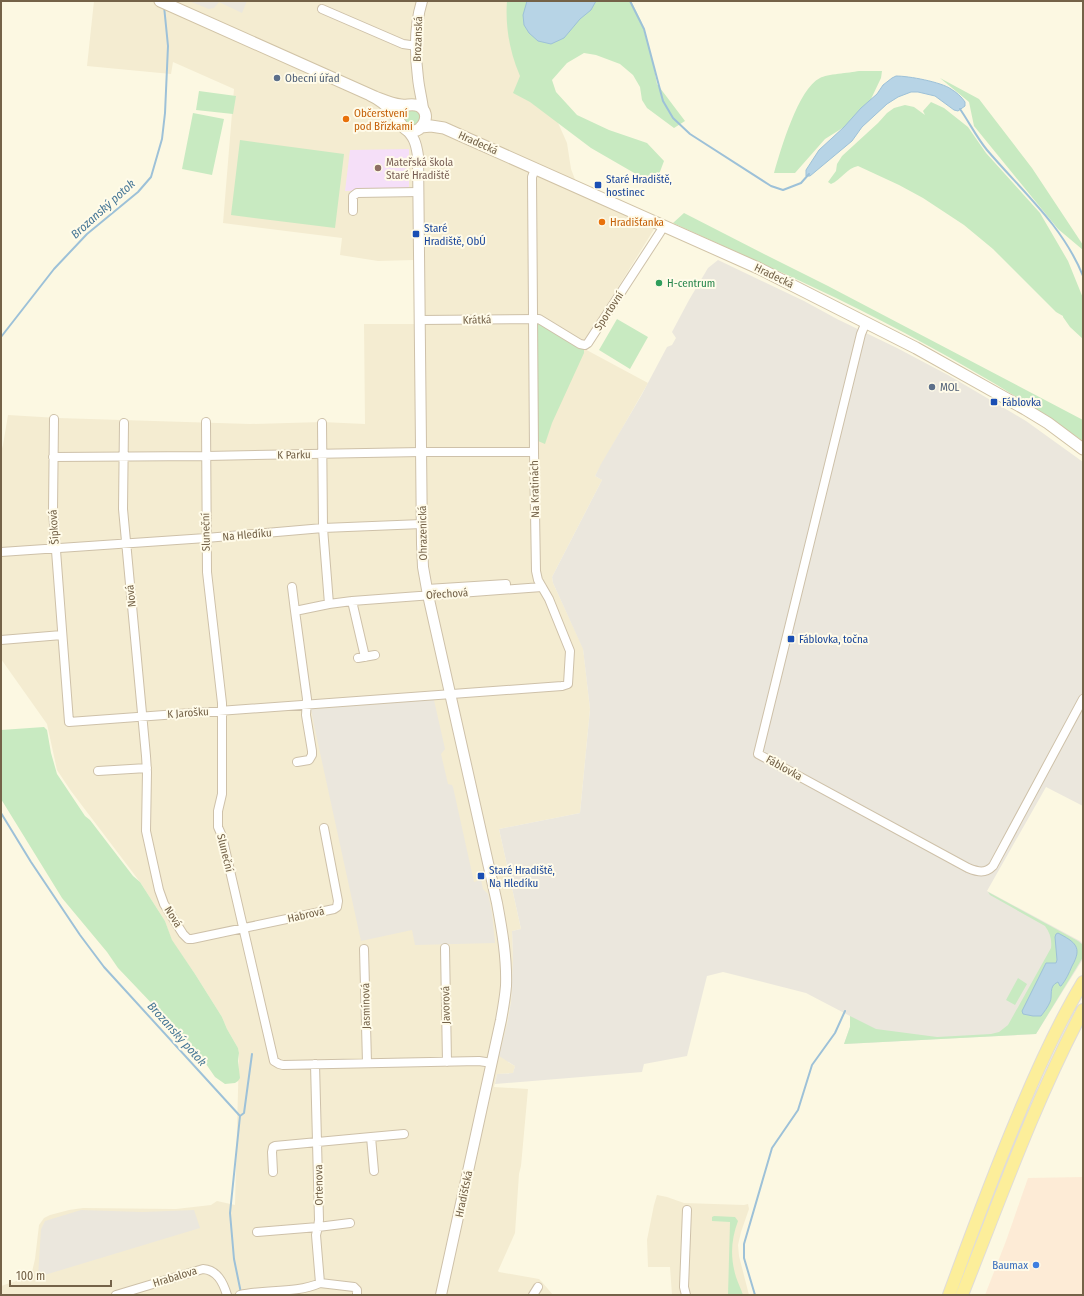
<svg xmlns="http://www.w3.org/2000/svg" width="1084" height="1296" font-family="'Fira Sans Condensed',sans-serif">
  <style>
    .residential { fill: #f4ecd1 }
    .commercial { fill: #fdebd6 }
    .industrial { fill: #ebe7dd }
    .education { fill: #f5dff8 }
    .green { fill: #c8eac1 }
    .water { fill: #b7d4e6; stroke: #9dc1d8 }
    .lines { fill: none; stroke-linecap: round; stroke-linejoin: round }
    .stream { stroke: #9dc1d8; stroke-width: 2 }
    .minor-casing { stroke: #cec1a9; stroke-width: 10 }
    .tertiary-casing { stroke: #cec1a9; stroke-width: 12 }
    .secondary-casing { stroke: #d1c3a6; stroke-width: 13 }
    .primary-casing { stroke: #e0dcd7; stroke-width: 14 }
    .minor { stroke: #fff; stroke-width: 8 }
    .tertiary { stroke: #fff; stroke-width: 10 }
    .secondary { stroke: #fff; stroke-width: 11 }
    .primary { stroke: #fcee9a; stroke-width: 12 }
    .service-dot { fill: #5c6f8a; stroke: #fffbe9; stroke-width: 1.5 }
    .food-dot { fill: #e8710a; stroke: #fffbe9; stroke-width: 1.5 }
    .education-dot { fill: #8d6e63; stroke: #fffbe9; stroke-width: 1.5 }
    .transit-dot { fill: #1a4fb4; stroke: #fffbe9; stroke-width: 1.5 }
    .leisure-dot { fill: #2e9e5b; stroke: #fffbe9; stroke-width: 1.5 }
    .shop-dot { fill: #3f7fe0; stroke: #fffbe9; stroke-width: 1.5 }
    .labels { text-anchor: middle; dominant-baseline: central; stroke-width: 4; stroke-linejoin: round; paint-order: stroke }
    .street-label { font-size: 11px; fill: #746248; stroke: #fffbe9 }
    .service-label { font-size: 11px; fill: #4e5e75; stroke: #fffbe9; text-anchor: start }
    .food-label { font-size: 11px; fill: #c56008; stroke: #fffbe9; text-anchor: start }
    .education-label { font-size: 11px; fill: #785e54; stroke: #fffbe9; text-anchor: start }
    .transit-label { font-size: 11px; fill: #164399; stroke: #fffbe9; text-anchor: start }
    .leisure-label { font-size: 11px; fill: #27864d; stroke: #fffbe9; text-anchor: start }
    .shop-label { font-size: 11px; fill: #366cbe; stroke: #fffbe9; text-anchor: end }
    .water-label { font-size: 12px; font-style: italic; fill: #477796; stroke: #fffbe9 }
  </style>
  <rect width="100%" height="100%" fill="#fcf8e2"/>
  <path class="residential" d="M94 1H523L519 35 567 143 571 169 576 182 649 215 661 218 581 347 648 383 595 476 602 480 552 577 553 583 583 648 590 709 580 813 499 829 521 929 512 931 513 959V978L511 1002 507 1024 508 1062 515 1066 513 1073 497 1074 494 1087 528 1089 521 1166 519 1174 515 1233 498 1271 499 1272 539 1279 542 1282 553 1295H1V1286L29 1277 32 1272 35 1259 39 1225 44 1218 50 1215 69 1210 83 1208 176 1209 211 1205 217 1201 235 1205 239 1053 238 1048 227 1029 222 1017 195 974 172 941 165 921 140 882 71 791 57 770 47 724 1 659V452L3 445 8 415 58 418 250 424 322 422 365 424 364 324H415L414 260 378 261 340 255 342 238 223 223 234 89 173 62 171 74 87 66Z
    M657 1195 667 1197 684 1203 744 1205 748 1204 749 1209 741 1232 738 1245 739 1256 749 1295H672L670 1267H648L647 1240 654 1205Z"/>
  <path class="commercial" d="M1083 1177V1295H985L1006 1241 1028 1178Z"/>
  <path class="industrial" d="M189 1H247L242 13 219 2 214 8 209 9Z
    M718 260 804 301 837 319 897 348 948 375 1026 421 1083 462V806L1046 787 987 891 1080 941 1083 944V959L1036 1034 844 1044 850 1027V1016L806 993 723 972 707 976 687 1056 644 1064 642 1072 495 1084 497 1074 513 1073 515 1066 499 1056 507 1024 511 1002 513 959 512 931 521 929 499 829 580 813 590 709 583 649 553 583 552 577 602 480 595 476 601 464 641 396 667 347 672 345 676 338 672 332 689 300 708 268Z
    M434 700 445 749 441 754 448 784 452 785 453 787 474 882 481 880 483 889 488 894 492 913 495 943 415 945 412 930 361 941 314 725 311 709Z
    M81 1210 142 1212 194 1210 200 1228 38 1277 41 1229 45 1221Z"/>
  <path class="education" d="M409 149V187L406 190 345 191 350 150Z"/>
  <path class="green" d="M507 1H631L641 21 652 58 657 84 685 121 674 128 647 108 642 100 640 87 633 75 620 64 596 55 584 53 567 63 552 80 556 92 577 115 609 130 647 143 664 161 655 185 591 148 530 102 513 93 520 76C510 53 505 27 507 1Z
    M859 71H882L881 78 871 99 844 127 825 139 795 173H774C781 149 798 89 820 78 827 74 849 73 859 71Z
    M940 78 979 99 1032 168 1083 245V250L1058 229 974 126 969 102Z
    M199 91 236 96 233 114 196 110Z
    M931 102 944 108 968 127 986 153 1040 213 1068 261 1083 298V339L1070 327 1063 317V316L1056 312 993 249 964 225 923 198 899 185 858 166C847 168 841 180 831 184L828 182 836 171 837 164 842 156 878 123 887 113 894 108 905 105 914 107 925 115 923 111Z
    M405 118a8 8 0 1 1 16 0a8 8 0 1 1-16 0Z
    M193 113 224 119 212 175 182 169Z
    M240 140 344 154 335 228 231 215Z
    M684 213 768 256 828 286 1083 420V441C1005 386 921 340 836 298 782 272 727 248 673 223Z
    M617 319 648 337 630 369 599 350Z
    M538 320 582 347 584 350V353L552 423 545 444 538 441 536 322Z
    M44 727 47 730 51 753 57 774 85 816 90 820 133 876 140 882 165 921 172 940 195 974 222 1017 227 1029 238 1048 239 1053 238 1061 240 1078 238 1081 235 1083 225 1084 215 1077 197 1051 118 968 107 952 62 898 1 799V730Z
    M988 892 1078 941 1083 945V957L1036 1034 844 1044 850 1027V1016L876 1029 937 1037 991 1034 999 1032 1008 1025 1051 948C1052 939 1050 933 1045 926L990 895Z
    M1018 978 1027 984 1015 1005 1006 1000Z
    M714 1216 735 1217 738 1221C731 1240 730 1257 736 1277 738 1283 741 1289 743 1295H728L730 1222 712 1221V1217Z"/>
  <path class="water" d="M527 1H596L591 10 580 19 564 38 551 44 538 41 529 33 524 25 523 15Z
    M896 76C909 76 941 82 951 89 956 92 962 97 965 102V106L958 111 954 110 935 96 918 92H911L898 97 887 104 862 127 852 141 810 176H806V170L819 150 844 127 861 108 877 94 883 85 892 78Z
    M1058 933C1075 942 1083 947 1072 966 1069 973 1066 980 1061 986H1060L1058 982C1048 986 1053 996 1050 1002 1048 1007 1044 1012 1041 1016H1033L1023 1014 1022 1011 1046 963H1056L1057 960 1055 937 1056 934Z"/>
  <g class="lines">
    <path class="stream" d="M630 1 644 29 663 101 673 118 690 134 771 186 783 190 801 183 809 174
      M960 109C969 122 977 138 987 150 1021 190 1063 226 1083 276
      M1 337 54 269 87 234 138 192 151 177 162 139 165 113 168 46 164 6
      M1 813 31 862 80 935 104 967 240 1116 230 1213 234 1259 241 1293
      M240 1116 244 1113 252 1054
      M755 1295 744 1258V1244L772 1148 798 1110 812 1065 835 1033 845 1011"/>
    <g class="minor-casing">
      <path id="minor" d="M322 9 403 44 417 46
        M353 211V196L357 193 419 192
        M420 320 539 319 580 344 585 345 588 343 659 234 664 226
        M866 322 861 334 758 754 968 868C978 872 985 874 993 866L1083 699
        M54 419 53 511 69 722 562 686 568 684 570 651 549 599 538 580 536 571 534 452 532 177 535 169
        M206 422 207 572 222 703V794L218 811V827L222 836 274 1061 279 1064 283 1065 479 1061 492 1063
        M124 423 123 509 146 756 147 772 146 831 159 890 164 904 183 934 188 939H192L334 909 337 907 338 901 324 828
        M53 457 206 456 421 452H534
        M1 552 206 538 323 528 422 524
        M292 587 295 611
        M427 589 506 584
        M352 601 365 657
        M329 604 352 601 542 587
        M1 640 62 635
        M358 658 375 655
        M297 762 309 760 312 755V751L306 715 307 699 295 611 329 604 323 528 322 423
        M98 771 147 768
        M445 948 447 1062
        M364 949 367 1063
        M374 1171 371 1137 404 1134
        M273 1172 272 1152 273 1147 275 1146 371 1137
        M350 1223 318 1227 316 1235 320 1283 354 1287 357 1290V1295
        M257 1232 318 1227 319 1220 315 1064
        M116 1295 203 1269C217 1270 223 1282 227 1295
        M240 1295C265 1289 295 1294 320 1283
        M533 1295 538 1287
        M686 1295 684 1287 687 1210"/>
    </g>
    <g class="tertiary-casing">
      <path id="tertiary" d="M422 1C415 24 415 54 418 78 419 89 422 99 423 109
        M404 127C414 137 416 142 418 156L422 544 423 567 428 595 497 903C502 930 507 958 506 986 505 998 503 1009 501 1020L441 1295"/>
    </g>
    <g class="secondary-casing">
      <path id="secondary" d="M160 1 375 97C383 100 392 104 401 105 407 106 413 103 419 106 433 114 422 136 407 130 401 127 398 119 394 114 387 105 379 99 370 95
        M421 127 431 126 444 128 758 268 916 348 1025 409 1048 423 1083 449"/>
    </g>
    <g class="primary-casing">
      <path id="primary" d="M949 1295C971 1235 993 1175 1018 1116 1037 1070 1057 1025 1083 982
        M962 1295C1000 1199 1035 1101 1083 1010"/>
    </g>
    <use href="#minor" class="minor"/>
    <use href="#tertiary" class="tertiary"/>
    <use href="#secondary" class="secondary"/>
    <use href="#primary" class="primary"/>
  </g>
  <g class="service-dot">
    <circle cx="277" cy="78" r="4"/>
    <circle cx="932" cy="387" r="4"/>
  </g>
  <g class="food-dot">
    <circle cx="346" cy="119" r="4"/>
    <circle cx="602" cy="222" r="4"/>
  </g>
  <circle class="education-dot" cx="378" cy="168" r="4"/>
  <g class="transit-dot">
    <rect x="594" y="181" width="8" height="8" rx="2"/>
    <rect x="412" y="230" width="8" height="8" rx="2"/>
    <rect x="990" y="398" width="8" height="8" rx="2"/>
    <rect x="787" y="635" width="8" height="8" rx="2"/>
    <rect x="477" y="872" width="8" height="8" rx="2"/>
  </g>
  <circle class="leisure-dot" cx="659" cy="283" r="4"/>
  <circle class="shop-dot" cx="1036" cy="1265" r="4"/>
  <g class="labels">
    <g class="street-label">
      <text transform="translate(418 39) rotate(-88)">Brozanská</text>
      <text transform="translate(478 143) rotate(24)">Hradecká</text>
      <text transform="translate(774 276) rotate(26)">Hradecká</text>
      <text transform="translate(609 311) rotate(-57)">Sportovní</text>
      <text transform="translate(477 320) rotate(-1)">Krátká</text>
      <text transform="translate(294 455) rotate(-1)">K Parku</text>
      <text transform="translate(535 489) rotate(-91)">Na Kratinách</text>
      <text transform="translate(54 527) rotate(-94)">Šípková</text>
      <text transform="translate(206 532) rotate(-91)">Sluneční</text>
      <text transform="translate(423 533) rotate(-91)">Ohrazenická</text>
      <text transform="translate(247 535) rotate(-5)">Na Hledíku</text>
      <text transform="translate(447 594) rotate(-4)">Ořechová</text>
      <text transform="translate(131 596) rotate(-96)">Nová</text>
      <text transform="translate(188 713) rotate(-4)">K Jarošku</text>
      <text transform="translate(784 768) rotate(29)">Fáblovka</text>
      <text transform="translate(225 853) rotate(76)">Sluneční</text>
      <text transform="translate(306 915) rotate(-13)">Habrová</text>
      <text transform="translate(173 917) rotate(58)">Nová</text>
      <text transform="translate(446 1005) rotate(-91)">Javorová</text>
      <text transform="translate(366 1006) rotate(-91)">Jasmínová</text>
      <text transform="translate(319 1185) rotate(-91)">Ortenova</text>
      <text transform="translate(464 1194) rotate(-78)">Hradišťská</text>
      <text transform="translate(175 1277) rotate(-17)">Hrabalova</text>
    </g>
    <g class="service-label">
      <text x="285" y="78">Obecní úřad</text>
      <text x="940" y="387">MOL</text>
    </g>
    <g class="food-label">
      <text x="354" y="113">Občerstvení<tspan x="354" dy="13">pod Břízkami</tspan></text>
      <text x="610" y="222">Hradišťanka</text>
    </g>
    <g class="education-label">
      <text x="386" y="162">Mateřská škola<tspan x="386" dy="13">Staré Hradiště</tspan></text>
    </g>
    <g class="transit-label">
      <text x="606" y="179">Staré Hradiště,<tspan x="606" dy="13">hostinec</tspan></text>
      <text x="424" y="228">Staré<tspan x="424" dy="13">Hradiště, ObÚ</tspan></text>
      <text x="1002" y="402">Fáblovka</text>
      <text x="799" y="639">Fáblovka, točna</text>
      <text x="489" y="870">Staré Hradiště,<tspan x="489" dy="13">Na Hledíku</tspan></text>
    </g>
    <g class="leisure-label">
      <text x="667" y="283">H-centrum</text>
    </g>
    <g class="shop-label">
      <text x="1028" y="1265">Baumax</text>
    </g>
    <g class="water-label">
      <text transform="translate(103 209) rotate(-42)">Brozanský potok</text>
      <text transform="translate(177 1034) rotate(48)">Brozanský potok</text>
    </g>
  </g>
  <rect width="1084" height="1296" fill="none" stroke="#746248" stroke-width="4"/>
  <path d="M10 1280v6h101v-6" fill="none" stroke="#746248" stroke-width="2"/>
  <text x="16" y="1280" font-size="12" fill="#746248" stroke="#fffbe9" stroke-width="3" paint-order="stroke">100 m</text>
</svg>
